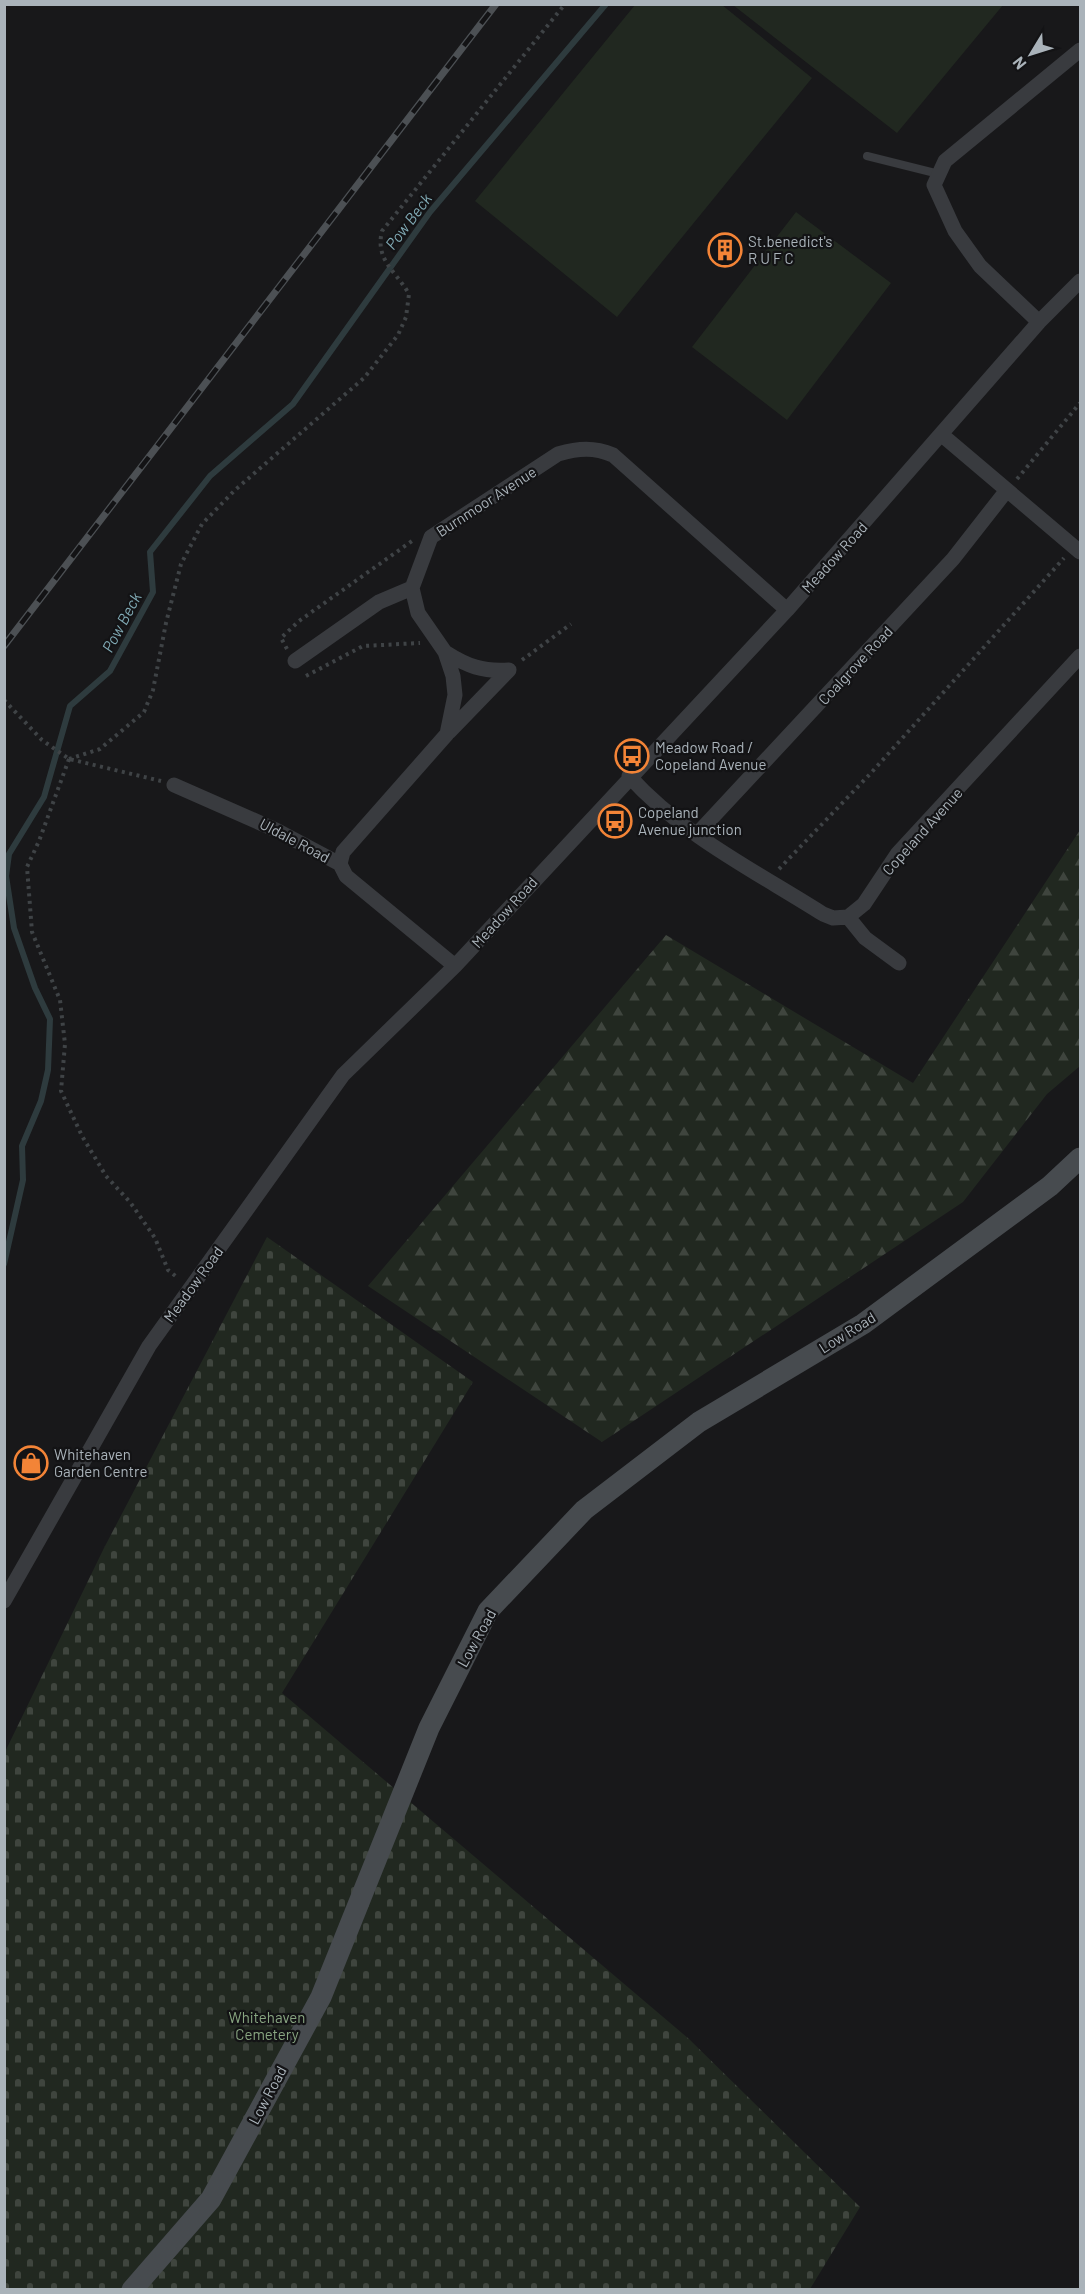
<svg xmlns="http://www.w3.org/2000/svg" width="1085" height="2294" font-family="Barlow,sans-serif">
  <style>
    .green { fill: #212820 }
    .forest { fill: url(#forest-firs) }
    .cemetery { fill: url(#cemetery-stones) }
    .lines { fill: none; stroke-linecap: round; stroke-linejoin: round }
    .stream { stroke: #2e3b3e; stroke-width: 6 }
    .path { stroke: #3f4346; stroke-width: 4; stroke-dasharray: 3 4.5; stroke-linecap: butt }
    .lane { stroke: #393b3f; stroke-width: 8 }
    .street { stroke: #393b3f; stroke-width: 15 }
    .secondary { stroke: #474b4f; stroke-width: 21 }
    .rail-casing { stroke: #4c5054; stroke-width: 7 }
    .rail { stroke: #131315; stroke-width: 4.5; stroke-dasharray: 14; stroke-linecap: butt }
    .labels { text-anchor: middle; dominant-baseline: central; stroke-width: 4.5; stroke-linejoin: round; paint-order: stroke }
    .poi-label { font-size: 15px; fill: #aab3ba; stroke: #131315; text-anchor: start }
    .street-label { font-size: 15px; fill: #aab3ba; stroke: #131315 }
    .park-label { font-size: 15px; fill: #88a581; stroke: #131315 }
    .water-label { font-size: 16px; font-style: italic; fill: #81aab5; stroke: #131315 }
  </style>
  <defs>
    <pattern id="forest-firs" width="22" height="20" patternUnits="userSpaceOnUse" patternTransform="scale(1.5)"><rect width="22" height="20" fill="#212820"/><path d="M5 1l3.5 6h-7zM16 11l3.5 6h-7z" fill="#3f453e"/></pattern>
    <pattern id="cemetery-stones" width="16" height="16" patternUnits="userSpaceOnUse" patternTransform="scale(1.5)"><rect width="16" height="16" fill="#212820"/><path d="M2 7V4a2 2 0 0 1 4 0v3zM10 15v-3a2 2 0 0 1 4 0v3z" fill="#3f453e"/></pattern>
  </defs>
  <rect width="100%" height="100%" fill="#18181a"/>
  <path class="green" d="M635 5H722L812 78 617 317 475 201Z
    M733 5H1003L897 133Z
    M796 212 891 283 787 420 692 347Z"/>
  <path class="forest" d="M1080 830V1066L1047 1094 963 1202 602 1442 368 1286 666 935 913 1083Z"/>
  <path class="cemetery" d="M267 1237 473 1382 282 1693 689 2039 860 2207 810 2289H5L4 1754 104 1548Z"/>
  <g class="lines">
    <path class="stream" d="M4 1264 23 1180 22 1146 41 1101 48 1070 50 1019 35 988 14 928 6 876 9 854 44 797 70 706 110 671 153 592 150 552 210 476 293 404 430 212 606 4"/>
    <path class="path" d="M1017 479 1080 403
      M287 649 281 638 299 621 412 541
      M522 660 571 624
      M306 676 363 646 420 643
      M4 700 42 740 69 759 161 781
      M69 759 100 749 144 712 153 690 166 623 181 564 202 524 235 490 364 378 398 335 406 317 409 294C395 270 375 260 382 231L565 4
      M69 759 39 841 27 867 32 932 60 1000 65 1044 61 1091 82 1136 106 1176 130 1202 155 1238 168 1270 178 1278
      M779 869 871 773 1064 558"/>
    <path class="lane" d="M867 156 939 174"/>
    <path class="street" d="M1039 322 980 266 955 231 934 185 945 161 1080 50
      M942 435 1080 552
      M445 652C467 666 483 672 509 670L449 732
      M295 661 379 602 412 588
      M629 776C682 835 757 872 823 914L833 918 848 917 864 904 898 853 1080 656
      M174 785 276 830 340 864 346 876 455 966
      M697 834 953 559 1007 490
      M340 864 343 852 447 734 455 695 453 676 445 652 418 613 412 588 431 537 558 454C579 448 594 447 613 455L787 610
      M848 917 865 938 899 963
      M4 1601 149 1346 343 1075 455 966 787 610 1039 322 1080 281"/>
    <path class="secondary" d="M132 2290 211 2199 321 1997 429 1728 488 1611 584 1510 699 1422 863 1324 1050 1186 1080 1158"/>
    <g class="rail-casing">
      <path id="rail" d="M4 646 496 4"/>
    </g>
    <use href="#rail" class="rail"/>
  </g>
  <defs>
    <g id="building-ring" transform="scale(1.725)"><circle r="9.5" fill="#131315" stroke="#f38437" stroke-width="1.5"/><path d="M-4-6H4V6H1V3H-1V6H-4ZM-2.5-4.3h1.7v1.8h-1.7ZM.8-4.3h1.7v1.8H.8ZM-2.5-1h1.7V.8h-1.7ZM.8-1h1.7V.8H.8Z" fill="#f38437"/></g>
    <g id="bus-ring" transform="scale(1.725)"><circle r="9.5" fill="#131315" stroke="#f38437" stroke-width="1.5"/><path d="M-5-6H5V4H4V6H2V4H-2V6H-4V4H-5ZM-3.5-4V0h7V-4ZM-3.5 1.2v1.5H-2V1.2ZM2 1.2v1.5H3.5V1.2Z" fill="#f38437"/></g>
    <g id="shop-ring" transform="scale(1.725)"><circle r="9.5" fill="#131315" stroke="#f38437" stroke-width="1.5"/><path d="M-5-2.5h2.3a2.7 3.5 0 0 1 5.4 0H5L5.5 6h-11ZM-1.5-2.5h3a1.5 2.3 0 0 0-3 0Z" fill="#f38437"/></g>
  </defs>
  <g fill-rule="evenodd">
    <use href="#building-ring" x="725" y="250"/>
    <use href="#bus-ring" x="632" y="756"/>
    <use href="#bus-ring" x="615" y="821"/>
    <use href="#shop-ring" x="31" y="1463"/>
  </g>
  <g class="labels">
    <g class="poi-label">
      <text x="748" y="241">St.benedict's<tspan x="748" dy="17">R U F C</tspan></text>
      <text x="655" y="747">Meadow Road /<tspan x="655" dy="17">Copeland Avenue</tspan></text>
      <text x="638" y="812">Copeland<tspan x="638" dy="17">Avenue junction</tspan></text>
      <text x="54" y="1454">Whitehaven<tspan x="54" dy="17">Garden Centre</tspan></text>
    </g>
    <g class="street-label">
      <text transform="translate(486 501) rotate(-33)">Burnmoor Avenue</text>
      <text transform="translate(834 557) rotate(-48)">Meadow Road</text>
      <text transform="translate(855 665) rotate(-47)">Coalgrove Road</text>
      <text transform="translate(922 831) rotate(-48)">Copeland Avenue</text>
      <text transform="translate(295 840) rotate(28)">Uldale Road</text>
      <text transform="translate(504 912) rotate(-48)">Meadow Road</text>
      <text transform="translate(193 1284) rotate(-54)">Meadow Road</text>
      <text transform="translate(847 1332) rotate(-32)">Low Road</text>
      <text transform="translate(476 1638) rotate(-61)">Low Road</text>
      <text transform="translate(267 2095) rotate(-62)">Low Road</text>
    </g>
    <g class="park-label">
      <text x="267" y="2017">Whitehaven<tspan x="267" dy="17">Cemetery</tspan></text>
    </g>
    <g class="water-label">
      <text transform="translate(408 221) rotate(-53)">Pow Beck</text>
      <text transform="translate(121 622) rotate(-62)">Pow Beck</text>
    </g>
  </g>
  <rect width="1085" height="2294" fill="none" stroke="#aab3ba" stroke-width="12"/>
  <g transform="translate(1031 54) rotate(232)" stroke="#131315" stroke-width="4.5" paint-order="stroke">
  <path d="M0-4.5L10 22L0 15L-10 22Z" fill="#aab3ba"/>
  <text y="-9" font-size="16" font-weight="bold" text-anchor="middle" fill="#aab3ba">N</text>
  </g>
</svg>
